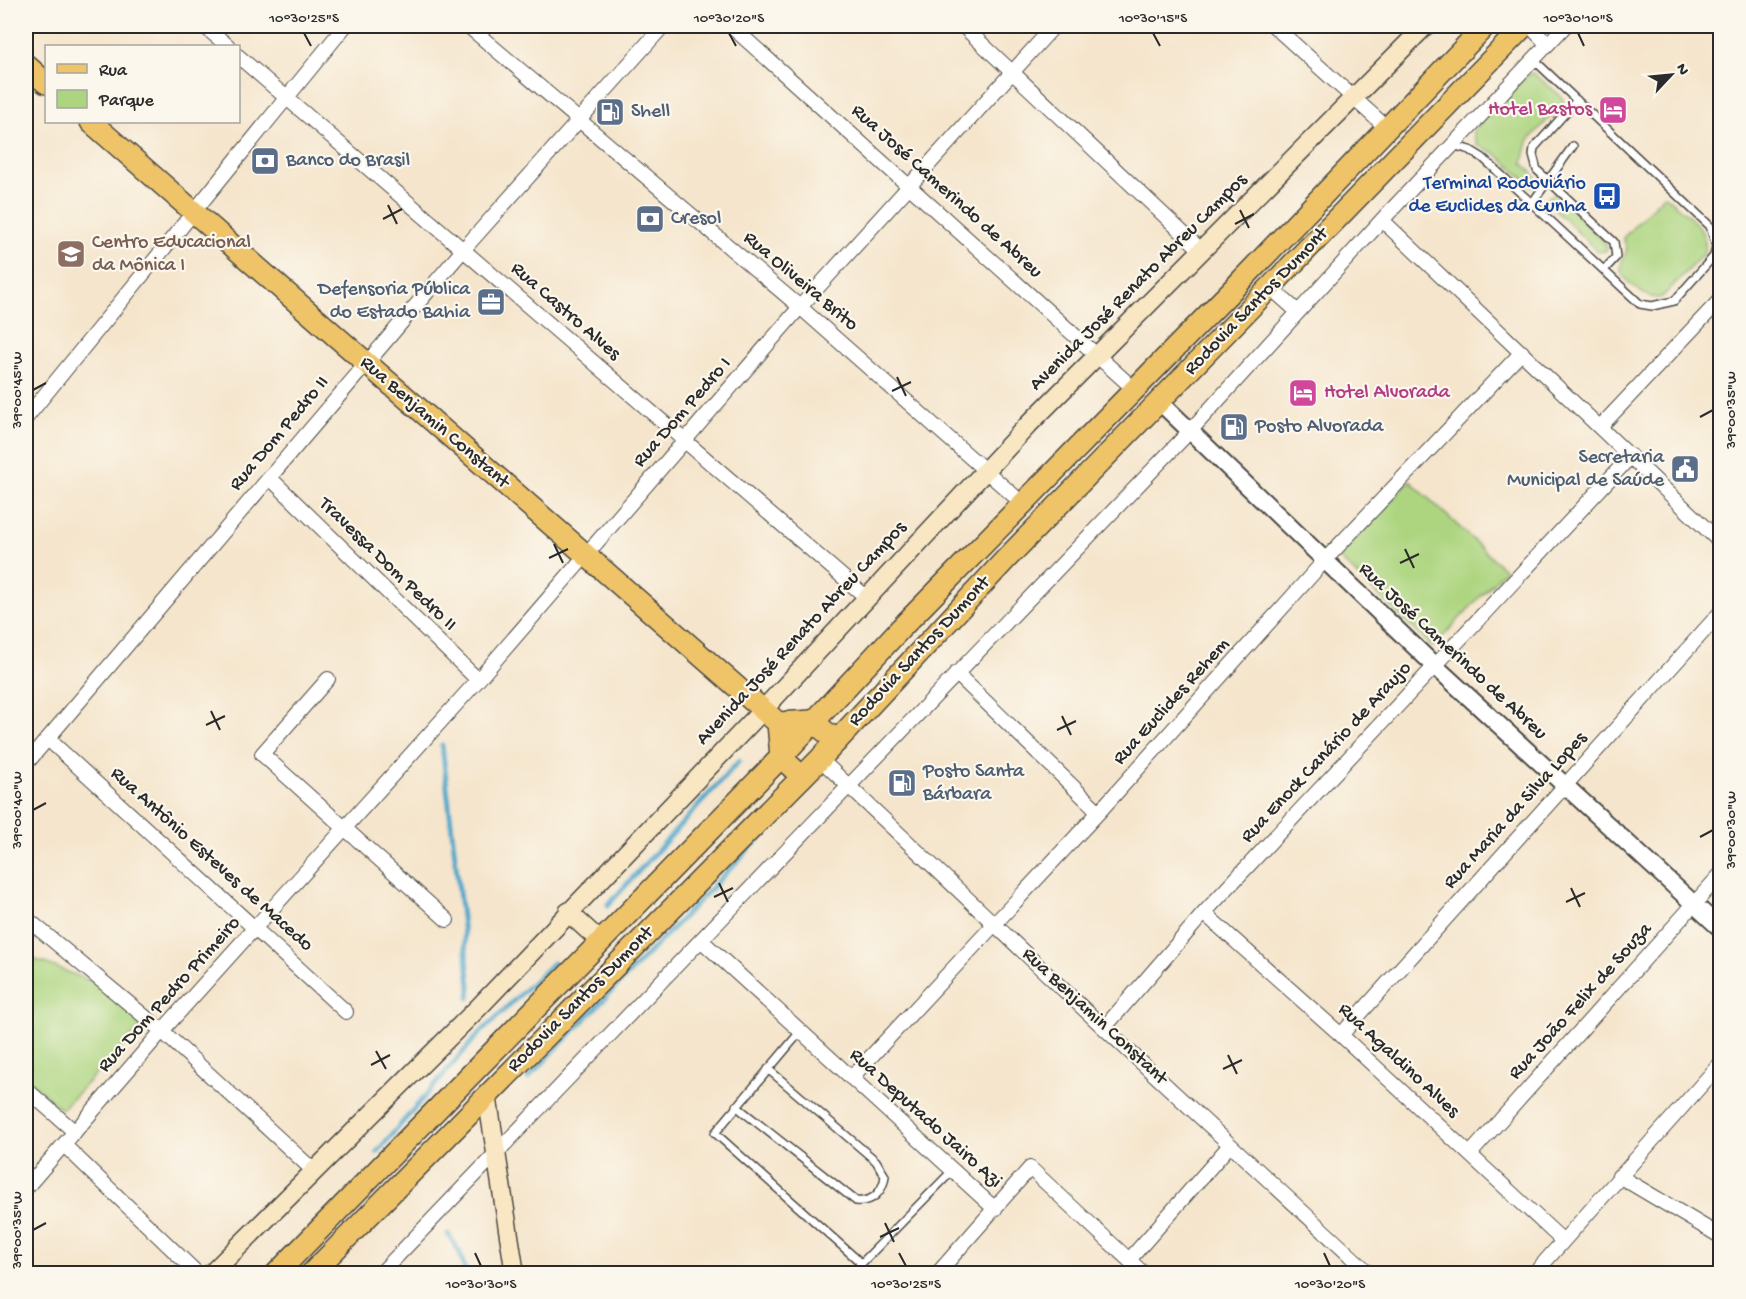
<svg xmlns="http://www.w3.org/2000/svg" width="1746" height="1299" font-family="'Gochi Hand',sans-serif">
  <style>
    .green { fill: #add580; stroke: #6c8056; stroke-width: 1.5 }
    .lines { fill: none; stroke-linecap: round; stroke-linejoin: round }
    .stream { stroke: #4ea7cb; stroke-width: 5 }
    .service-casing { stroke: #494743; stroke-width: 10 }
    .minor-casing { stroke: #494743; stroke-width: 16 }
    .tertiary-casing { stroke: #494743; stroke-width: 20 }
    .secondary-casing { stroke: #494743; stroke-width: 21 }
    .primary-casing { stroke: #494743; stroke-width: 24 }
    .trunk-casing { stroke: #494743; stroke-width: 24 }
    .service { stroke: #fff; stroke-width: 7 }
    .minor { stroke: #fff; stroke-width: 14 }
    .tertiary { stroke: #fff; stroke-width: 16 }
    .secondary { stroke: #f9e7c3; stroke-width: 18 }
    .primary { stroke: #efc469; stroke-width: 21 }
    .trunk { stroke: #efc469; stroke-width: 21 }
    .ticks { fill: none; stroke: #2b2b2b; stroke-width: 2 }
    .labels { text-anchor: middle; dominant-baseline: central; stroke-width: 4.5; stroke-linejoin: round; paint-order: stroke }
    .hotel-label { font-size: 20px; fill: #b23c85; stroke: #fbf7ec; text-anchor: end }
    .service-label { font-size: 20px; fill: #4e5e75; stroke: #fbf7ec; text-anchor: start }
    .transit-label { font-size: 20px; fill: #164399; stroke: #fbf7ec; text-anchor: end }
    .street-label { font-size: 20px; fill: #2b2b2b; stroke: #fbf7ec }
    .education-label { font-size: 20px; fill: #785e54; stroke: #fbf7ec; text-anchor: start }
    .neatline { fill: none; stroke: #2b2b2b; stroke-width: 2 }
    .ticks-label { font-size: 15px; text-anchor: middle; fill: #2b2b2b }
  </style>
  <rect width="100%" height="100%" fill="#fbf7ec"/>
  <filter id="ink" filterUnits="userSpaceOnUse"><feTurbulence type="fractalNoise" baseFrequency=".0167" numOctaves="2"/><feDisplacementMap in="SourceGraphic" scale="12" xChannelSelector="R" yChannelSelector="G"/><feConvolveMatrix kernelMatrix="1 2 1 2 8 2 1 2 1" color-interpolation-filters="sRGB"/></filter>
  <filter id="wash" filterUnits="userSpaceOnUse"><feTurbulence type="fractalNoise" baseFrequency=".008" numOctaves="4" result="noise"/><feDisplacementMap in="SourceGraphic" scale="24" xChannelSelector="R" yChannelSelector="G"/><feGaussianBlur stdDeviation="1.35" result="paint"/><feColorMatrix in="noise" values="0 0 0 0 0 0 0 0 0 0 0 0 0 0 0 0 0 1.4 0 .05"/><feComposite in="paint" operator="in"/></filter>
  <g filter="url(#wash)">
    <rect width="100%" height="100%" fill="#f5e5cc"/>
    <path class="green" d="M1533 73 1561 96 1564 102 1528 141 1523 163 1538 179 1533 187 1495 153 1477 145 1473 131 1527 75Z
      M1556 194 1606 243V251L1598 252 1547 202 1549 196Z
      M1664 195C1680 210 1712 228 1704 253L1662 297C1650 302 1625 283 1621 271 1619 263 1626 256 1627 248L1623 238Z
      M1410 481 1505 570 1433 647 1338 557Z
      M26 956 99 984 144 1024 61 1110 26 1077Z"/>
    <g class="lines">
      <path class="stream" d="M442 745 470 986 469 998
        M608 905 739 761
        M528 1078 806 790
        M377 1152 476 1037 553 963
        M448 1234 460 1253 466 1274"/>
    </g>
  </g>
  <g filter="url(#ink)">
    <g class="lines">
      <g class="service-casing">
        <path id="service" d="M1577 100 1534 148 1533 155 1537 170 1614 242 1616 257 1604 270
          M1452 145 1470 150 1483 158 1640 304 1652 306 1674 301 1714 256 1716 246 1710 226 1533 59
          M1532 203 1573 146
          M800 1032 715 1133 860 1262
          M736 1106 856 1201C872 1203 883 1192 885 1176L876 1161 768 1069
          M851 1274 953 1170"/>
      </g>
      <g class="minor-casing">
        <path id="minor" d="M204 26 228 46
          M468 26 800 307 1022 503
          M731 26 1133 388
          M963 26 1202 251
          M1274 26 1388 129
          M1530 26 1547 44
          M238 56 866 597
          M1382 220 1720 542
          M1271 288 1298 312
          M26 418 345 26
          M1600 427 1720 300
          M269 477 478 680
          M956 673 1099 812
          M328 679 262 754 447 920
          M48 739 346 1012
          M820 759 1104 1028 1370 1274
          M26 764 463 250 663 26
          M1204 913 1341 1035 1563 1241
          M26 918 162 1031 314 1171
          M702 941 995 1209
          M1104 1028 1204 913 1631 456
          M1341 1035 1720 613
          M851 1078 1099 812 1325 560 1522 352
          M26 1089 75 1132
          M64 1145 198 1274
          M1470 1154 1720 875
          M1619 1176 1720 1236
          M26 1188 162 1031 478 680 800 307 1054 26
          M1129 1260 1230 1145
          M380 1274 1190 431 1382 220 1565 26
          M937 1274 1030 1168 1144 1274
          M1534 1274 1720 1064"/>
      </g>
      <g class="tertiary-casing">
        <path id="tertiary" d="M1160 402 1435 666 1720 928"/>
      </g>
      <g class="secondary-casing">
        <path id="secondary" d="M568 912 601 942
          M487 1095 515 1274
          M211 1274 478 1008 763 710 1028 425 1425 26"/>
      </g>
      <g class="primary-casing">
        <path id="primary" d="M26 65 46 83
          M91 122 778 723 812 721 837 741
          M778 723 781 757 802 777"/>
      </g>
      <g class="trunk-casing">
        <path id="trunk" d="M276 1274 781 757 901 628 1236 286 1485 26
          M311 1274 820 759 1006 559 1524 26"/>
      </g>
      <use href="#service" class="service"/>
      <use href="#minor" class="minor"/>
      <use href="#tertiary" class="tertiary"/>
      <use href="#secondary" class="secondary"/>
      <use href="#primary" class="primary"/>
      <use href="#trunk" class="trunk"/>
    </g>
  </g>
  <path class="ticks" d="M304 33 311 46M729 33 736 46M1153 33 1160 46M1578 33 1584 46M388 205 397 224M1240 210 1249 228M383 219 402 209M1235 224 1254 214M897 377 906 396M33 390 46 383M892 391 911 382M1700 417 1713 410M554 544 563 563M1405 549 1414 568M549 558 568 549M1400 563 1419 554M211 711 220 730M1062 716 1071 735M206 725 225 716M1057 730 1076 721M33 810 46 803M1700 837 1713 830M719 883 728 902M1571 888 1580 907M714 897 733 888M1566 902 1585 893M376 1051 386 1069M1228 1055 1237 1074M371 1065 390 1055M1223 1069 1242 1060M885 1223 894 1242M33 1230 46 1223M880 1237 899 1228M475 1253 481 1266M899 1253 906 1266M1324 1253 1330 1266"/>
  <defs>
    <g id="hotel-square" transform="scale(1.5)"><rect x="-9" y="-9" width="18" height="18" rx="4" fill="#d1479c" stroke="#fbf7ec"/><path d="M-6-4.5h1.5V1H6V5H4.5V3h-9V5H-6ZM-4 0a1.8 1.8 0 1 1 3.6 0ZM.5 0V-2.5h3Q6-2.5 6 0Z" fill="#fff"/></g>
    <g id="fuel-square" transform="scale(1.5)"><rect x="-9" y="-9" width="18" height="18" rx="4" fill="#5c6f8a" stroke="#fbf7ec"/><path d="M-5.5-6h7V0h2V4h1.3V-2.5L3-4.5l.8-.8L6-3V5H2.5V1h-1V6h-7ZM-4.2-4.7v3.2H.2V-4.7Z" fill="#fff"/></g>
    <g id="bank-square" transform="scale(1.5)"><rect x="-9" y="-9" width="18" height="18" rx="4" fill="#5c6f8a" stroke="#fbf7ec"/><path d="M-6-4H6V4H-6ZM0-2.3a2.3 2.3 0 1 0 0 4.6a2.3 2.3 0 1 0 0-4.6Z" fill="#fff"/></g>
    <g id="bus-square" transform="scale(1.5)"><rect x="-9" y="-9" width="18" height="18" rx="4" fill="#1a4fb4" stroke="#fbf7ec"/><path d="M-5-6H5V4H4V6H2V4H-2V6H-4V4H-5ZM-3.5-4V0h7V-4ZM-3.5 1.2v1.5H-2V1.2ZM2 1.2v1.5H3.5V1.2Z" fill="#fff"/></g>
    <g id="school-square" transform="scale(1.5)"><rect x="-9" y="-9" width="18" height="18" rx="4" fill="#8d6e63" stroke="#fbf7ec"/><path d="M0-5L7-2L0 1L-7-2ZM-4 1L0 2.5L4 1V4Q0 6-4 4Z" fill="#fff"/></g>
    <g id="office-square" transform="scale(1.5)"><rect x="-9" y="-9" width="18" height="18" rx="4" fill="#5c6f8a" stroke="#fbf7ec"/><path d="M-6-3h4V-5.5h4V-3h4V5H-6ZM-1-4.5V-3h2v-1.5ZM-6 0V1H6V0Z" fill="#fff"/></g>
    <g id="civic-square" transform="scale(1.5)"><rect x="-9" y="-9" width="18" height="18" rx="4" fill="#5c6f8a" stroke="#fbf7ec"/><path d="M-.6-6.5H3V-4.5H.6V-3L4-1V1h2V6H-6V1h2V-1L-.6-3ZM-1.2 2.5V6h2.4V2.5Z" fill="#fff"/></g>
  </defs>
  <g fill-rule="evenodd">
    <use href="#hotel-square" x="1613" y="110"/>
    <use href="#fuel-square" x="610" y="112"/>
    <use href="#bank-square" x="265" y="161"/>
    <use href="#bus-square" x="1607" y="196"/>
    <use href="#bank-square" x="650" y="219"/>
    <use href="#school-square" x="71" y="254"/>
    <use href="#office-square" x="491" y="302"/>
    <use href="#hotel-square" x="1303" y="393"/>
    <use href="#fuel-square" x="1234" y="427"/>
    <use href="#civic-square" x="1685" y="469"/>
    <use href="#fuel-square" x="902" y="783"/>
  </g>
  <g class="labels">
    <g class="hotel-label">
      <text x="1592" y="110">Hotel Bastos</text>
      <text x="1324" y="393" text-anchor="start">Hotel Alvorada</text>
    </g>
    <g class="service-label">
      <text x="631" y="112">Shell</text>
      <text x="286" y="161">Banco do Brasil</text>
      <text x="671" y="219">Cresol</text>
      <text x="470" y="290" text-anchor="end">Defensoria Pública<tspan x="470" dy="23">do Estado Bahia</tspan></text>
      <text x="1255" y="427">Posto Alvorada</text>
      <text x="1664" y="458" text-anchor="end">Secretaria<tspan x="1664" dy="23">Municipal de Saúde</tspan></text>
      <text x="923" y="772">Posto Santa<tspan x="923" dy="23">Bárbara</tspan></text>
    </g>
    <g class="transit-label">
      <text x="1586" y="184">Terminal Rodoviário<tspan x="1586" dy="23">de Euclides da Cunha</tspan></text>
    </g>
    <g class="street-label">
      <text transform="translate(946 192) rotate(42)">Rua José Camerindo de Abreu</text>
      <text transform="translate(800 282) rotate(40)">Rua Oliveira Brito</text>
      <text transform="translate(1139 283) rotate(-45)">Avenida José Renato Abreu Campos</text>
      <text transform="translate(1257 302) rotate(-46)">Rodovia Santos Dumont</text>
      <text transform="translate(565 312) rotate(41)">Rua Castro Alves</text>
      <text transform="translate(683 413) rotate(-49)">Rua Dom Pedro I</text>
      <text transform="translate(434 423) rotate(41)">Rua Benjamin Constant</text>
      <text transform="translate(280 434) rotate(-50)">Rua Dom Pedro II</text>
      <text transform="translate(387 565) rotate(44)">Travessa Dom Pedro II</text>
      <text transform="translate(802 634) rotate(-47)">Avenida José Renato Abreu Campos</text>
      <text transform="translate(920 652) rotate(-47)">Rodovia Santos Dumont</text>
      <text transform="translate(1452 652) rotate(43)">Rua José Camerindo de Abreu</text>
      <text transform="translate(1172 702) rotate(-48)">Rua Euclides Rehem</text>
      <text transform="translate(1327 753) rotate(-47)">Rua Enock Canário de Araujo</text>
      <text transform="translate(1516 811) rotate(-48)">Rua Maria da Silva Lopes</text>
      <text transform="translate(211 860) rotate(42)">Rua Antônio Esteves de Macedo</text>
      <text transform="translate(170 995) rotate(-48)">Rua Dom Pedro Primeiro</text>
      <text transform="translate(581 1000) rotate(-45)">Rodovia Santos Dumont</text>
      <text transform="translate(1581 1002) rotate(-48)">Rua João Felix de Souza</text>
      <text transform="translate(1094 1017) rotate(43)">Rua Benjamin Constant</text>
      <text transform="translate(1398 1061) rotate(43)">Rua Agaldino Alves</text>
      <text transform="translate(925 1119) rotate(42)">Rua Deputado Jairo Azi</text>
    </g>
    <g class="education-label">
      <text x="92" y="243">Centro Educacional<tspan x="92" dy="23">da Mônica I</tspan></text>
    </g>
  </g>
  <rect width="1746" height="1299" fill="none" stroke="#fbf7ec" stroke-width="66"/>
  <rect x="45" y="45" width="195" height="78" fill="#fbf7ec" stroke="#a8a59f" stroke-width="1.5"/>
  <rect x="57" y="64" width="30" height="9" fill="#efc469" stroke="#a8a59f" stroke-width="1.5"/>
  <text x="99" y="75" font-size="18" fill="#2b2b2b">Rua</text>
  <rect x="57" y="90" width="30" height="18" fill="#add580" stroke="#a8a59f" stroke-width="1.5"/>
  <text x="99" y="105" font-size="18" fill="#2b2b2b">Parque</text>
  <g transform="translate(1671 75) rotate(64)" stroke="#fbf7ec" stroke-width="4.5" paint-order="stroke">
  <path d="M0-4.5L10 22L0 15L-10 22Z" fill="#2b2b2b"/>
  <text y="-9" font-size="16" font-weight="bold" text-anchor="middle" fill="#2b2b2b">N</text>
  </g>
  <rect x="33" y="33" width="1680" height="1233" class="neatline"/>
  <g class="ticks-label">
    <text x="304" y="22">10°30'25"S</text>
    <text x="729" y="22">10°30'20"S</text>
    <text x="1153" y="22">10°30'15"S</text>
    <text x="1578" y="22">10°30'10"S</text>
    <text transform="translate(16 390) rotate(-90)" y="5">39°00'45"W</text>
    <text transform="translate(1730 410) rotate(-90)" y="5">39°00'35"W</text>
    <text transform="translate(16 810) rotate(-90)" y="5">39°00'40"W</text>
    <text transform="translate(1730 830) rotate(-90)" y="5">39°00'30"W</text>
    <text transform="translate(16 1230) rotate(-90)" y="5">39°00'35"W</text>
    <text x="481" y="1288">10°30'30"S</text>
    <text x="906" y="1288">10°30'25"S</text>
    <text x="1330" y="1288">10°30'20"S</text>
  </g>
</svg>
